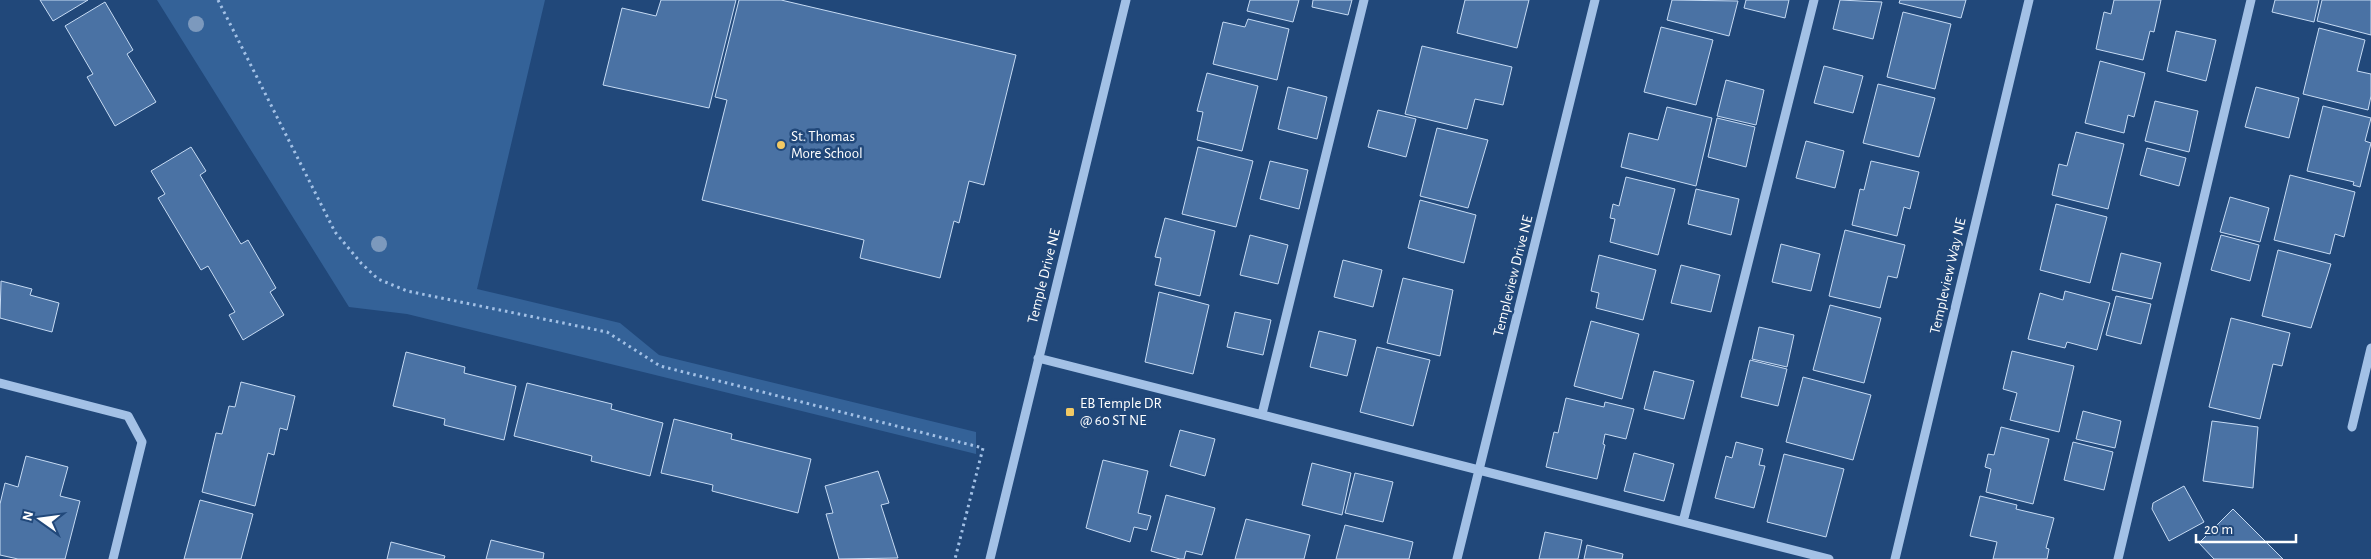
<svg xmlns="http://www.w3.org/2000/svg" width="2371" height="559" font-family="'Alegreya Sans',sans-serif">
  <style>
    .green { fill: #346298 }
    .building { fill: #4a72a4; stroke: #c6dbf4 }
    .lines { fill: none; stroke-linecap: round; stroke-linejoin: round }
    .path { stroke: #a3c1e6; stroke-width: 3; stroke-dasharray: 2.5 4; stroke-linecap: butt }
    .minor { stroke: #a3c1e6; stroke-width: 9 }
    .tree { fill: #7c99bd }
    .poi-dot { fill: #f2c964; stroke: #21487a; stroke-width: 2 }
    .labels { text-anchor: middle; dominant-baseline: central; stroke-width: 5; stroke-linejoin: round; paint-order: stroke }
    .poi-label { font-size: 15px; fill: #fff; stroke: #21487a; text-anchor: start }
    .street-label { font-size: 15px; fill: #fff; stroke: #21487a }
  </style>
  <rect width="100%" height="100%" fill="#21487a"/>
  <path class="green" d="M157 0H545L477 289 620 323 659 355 976 432V454L407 314 349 307Z"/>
  <path class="building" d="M40 0H88L53 21Z
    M661 0H736L709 108 603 85 622 8 656 16Z
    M739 0H781L1016 55 984 185 969 181 959 223 954 221 940 278 860 258 864 240 702 200 727 100 715 97Z
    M1250 0H1299L1293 22 1247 11Z
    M1313 0H1352L1348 15 1312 7Z
    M1465 0H1529L1517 48 1457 33Z
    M1672 0 1738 1 1729 36 1667 20Z
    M1746 0H1789L1785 18 1744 8Z
    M1840 0 1882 2 1873 39 1833 29Z
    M1900 0H1966L1961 18 1899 3Z
    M2114 0H2161L2154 32 2150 31 2143 60 2096 49 2104 12 2111 14Z
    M2275 0H2319L2314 22 2272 12Z
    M2322 0H2371V35L2317 21Z
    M105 2 133 50 127 54 156 102 115 126 87 77 93 74 65 26Z
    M1903 12 1951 24 1935 89 1887 77Z
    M1248 19 1289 29 1277 80 1213 64 1223 22 1245 27Z
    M1661 27 1713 40 1696 105 1644 92Z
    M2319 28 2365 40 2357 71 2371 74V96L2368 110 2303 94Z
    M2176 31 2216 40 2206 81 2167 71Z
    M1422 46 1512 67 1503 105 1475 99 1467 129 1405 114Z
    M2100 61 2145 73 2134 117 2128 115 2124 133 2085 123Z
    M1824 66 1863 76 1853 113 1814 103Z
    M1207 73 1258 86 1242 151 1197 140 1203 112 1197 111Z
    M1726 80 1764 90 1756 125 1717 116Z
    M1878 84 1935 98 1919 157 1863 143Z
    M1288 87 1327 97 1317 139 1278 129Z
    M2256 87 2299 98 2289 138 2245 127Z
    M2155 101 2198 111 2189 152 2145 141Z
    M2323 106 2371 118 2365 141 2371 143 2360 187 2353 185 2354 182 2307 171Z
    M1667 107 1712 118 1696 186 1621 167 1629 133 1658 140Z
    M1378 110 1416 119 1406 157 1368 147Z
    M1717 118 1755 127 1746 167 1708 157Z
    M1437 128 1488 140 1468 208 1420 196Z
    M2076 132 2124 144 2108 209 2052 195 2059 164 2067 166Z
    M1806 141 1844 151 1835 188 1796 178Z
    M191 147 206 171 200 175 241 244 248 240 276 288 270 292 284 315 243 340 229 315 235 312 208 266 201 270 158 198 165 194 151 171Z
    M1198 147 1253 161 1236 227 1182 214Z
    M2147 148 2186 158 2179 186 2140 175Z
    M1270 161 1308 170 1299 209 1260 199Z
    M1871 161 1919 172 1910 209 1904 207 1897 236 1852 225 1860 189 1864 190Z
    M2290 175 2355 192 2344 237 2335 234 2330 254 2274 240Z
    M1626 177 1675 189 1658 255 1610 242 1615 219 1610 218 1613 204 1619 206Z
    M1696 189 1739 199 1731 235 1688 224Z
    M2230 197 2269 208 2260 242 2220 232Z
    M1420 200 1476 215 1464 263 1408 248Z
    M2056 204 2107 217 2090 283 2040 270Z
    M1165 218 1215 231 1200 296 1155 285 1161 258 1155 257Z
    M1845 230 1905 245 1897 278 1888 276 1880 308 1829 296Z
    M1250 235 1288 245 1278 284 1240 275Z
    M2221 235 2259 245 2250 281 2211 270Z
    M1781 244 1820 254 1811 291 1772 282Z
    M2278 250 2331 264 2311 328 2262 316Z
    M2121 253 2161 263 2152 299 2112 290Z
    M1599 255 1656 270 1643 320 1596 308 1599 293 1591 291Z
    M1343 260 1382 270 1373 307 1334 297Z
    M1681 265 1720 275 1711 312 1671 303Z
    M1403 278 1453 290 1440 356 1387 343Z
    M1 281 32 289 30 295 59 303 52 332 0 318Z
    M2065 291 2110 303 2097 350 2067 342 2065 348 2028 339 2040 293 2063 300Z
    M1159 292 1209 305 1193 374 1145 362Z
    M2116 296 2151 304 2141 344 2106 335Z
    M1830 305 1881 318 1864 383 1813 370Z
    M1235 312 1271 320 1263 355 1227 347Z
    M2231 318 2290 333 2282 366 2273 364 2260 419 2209 407Z
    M1591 321 1639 334 1622 399 1574 386Z
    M1759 327 1794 335 1787 367 1752 359Z
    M1319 331 1356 340 1347 376 1310 367Z
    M1377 347 1430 360 1413 426 1360 412Z
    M2012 351 2074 366 2059 432 2010 420 2017 393 2003 389Z
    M406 352 465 367 464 373 516 386 504 440 444 425 445 419 393 406Z
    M1750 360 1787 369 1778 406 1741 397Z
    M1654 371 1694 381 1684 419 1644 409Z
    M1803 377 1871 395 1853 460 1786 442Z
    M241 382 295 396 287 430 280 428 274 455 268 453 255 506 202 492 216 433 222 434 229 406 235 407Z
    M527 383 612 404 611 409 663 423 650 476 591 461 592 456 514 436Z
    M1566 398 1604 407 1605 402 1634 409 1626 439 1605 434 1603 444 1605 445 1597 479 1546 467 1554 432 1558 433Z
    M2083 411 2121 421 2115 448 2076 439Z
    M674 419 732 434 731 439 811 459 798 513 712 491 713 485 661 473Z
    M2212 421 2258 427 2253 488 2203 481Z
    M2001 427 2049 439 2033 504 1986 492 1991 469 1985 467 1988 454 1994 455Z
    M1180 430 1215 439 1205 476 1170 466Z
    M1736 442 1763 449 1759 465 1765 466 1754 508 1715 498 1726 456 1732 458Z
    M2073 442 2113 452 2104 490 2064 480Z
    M1634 453 1674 464 1664 501 1624 491Z
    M1784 454 1844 469 1826 537 1767 522Z
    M26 456 68 467 60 496 80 501 65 559H18L0 555V504L5 483 18 487Z
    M1103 460 1148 471 1138 513 1151 516 1147 530 1134 527 1130 542 1086 528Z
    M1312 463 1351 473 1342 515 1302 505Z
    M878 471 889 503 881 505 898 558 839 559 826 514 833 513 825 486Z
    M1355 473 1393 482 1383 522 1345 513Z
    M2184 486 2204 522 2169 541 2152 509 2153 503Z
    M1166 495 1215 508 1202 555 1186 551 1184 559H1180L1151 551Z
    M1980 496 2017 505 2016 509 2054 518 2046 548 2049 549 2047 559H1993L1997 542 1970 536Z
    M200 500 253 514 241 559H184Z
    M2233 509 2283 559H2214L2199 543Z
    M1246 519 1310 535 1304 559H1235Z
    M1345 525 1413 542 1409 559H1336Z
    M1545 532 1582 540 1578 559H1539Z
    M491 540 544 553 543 559H486Z
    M391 542 445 556 444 559H387Z
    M1587 545 1623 554 1622 559H1584Z"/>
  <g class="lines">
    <path class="path" d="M218 0 335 232 361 263 378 279 407 291 607 332 660 366 983 448 955 559"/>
    <path class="minor" d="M1038 358 1829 559
      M0 383 128 416 142 442 113 559
      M1262 414 1364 0
      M2352 427 2371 348
      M1683 522 1814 0
      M990 559 1126 0
      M1457 559 1595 0
      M1895 559 2029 0
      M2118 559 2251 0"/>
  </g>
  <g class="tree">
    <circle cx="196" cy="24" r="8"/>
    <circle cx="379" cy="244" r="8"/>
  </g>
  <g class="poi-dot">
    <circle cx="781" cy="145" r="5"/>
    <rect x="1065" y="407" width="10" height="10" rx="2.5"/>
  </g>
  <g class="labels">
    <g class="poi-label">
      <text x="791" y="136">St. Thomas<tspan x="791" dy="17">More School</tspan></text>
      <text x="1080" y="403">EB Temple DR<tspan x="1080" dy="17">@ 60 ST NE</tspan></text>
    </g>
    <g class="street-label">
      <text transform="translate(1044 276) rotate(-76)">Temple Drive NE</text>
      <text transform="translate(1513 276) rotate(-76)">Templeview Drive NE</text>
      <text transform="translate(1948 276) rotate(-77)">Templeview Way NE</text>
    </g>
  </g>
  <g transform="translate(40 519) rotate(284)" stroke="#21487a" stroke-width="4" paint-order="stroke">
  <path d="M0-4L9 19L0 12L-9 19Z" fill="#ffffff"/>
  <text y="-8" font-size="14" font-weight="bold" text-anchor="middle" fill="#ffffff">N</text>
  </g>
  <path d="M2196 534v8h100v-8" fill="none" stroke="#ffffff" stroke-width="2.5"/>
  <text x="2204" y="534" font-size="15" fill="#ffffff" stroke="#21487a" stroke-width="4" paint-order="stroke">20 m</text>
</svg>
